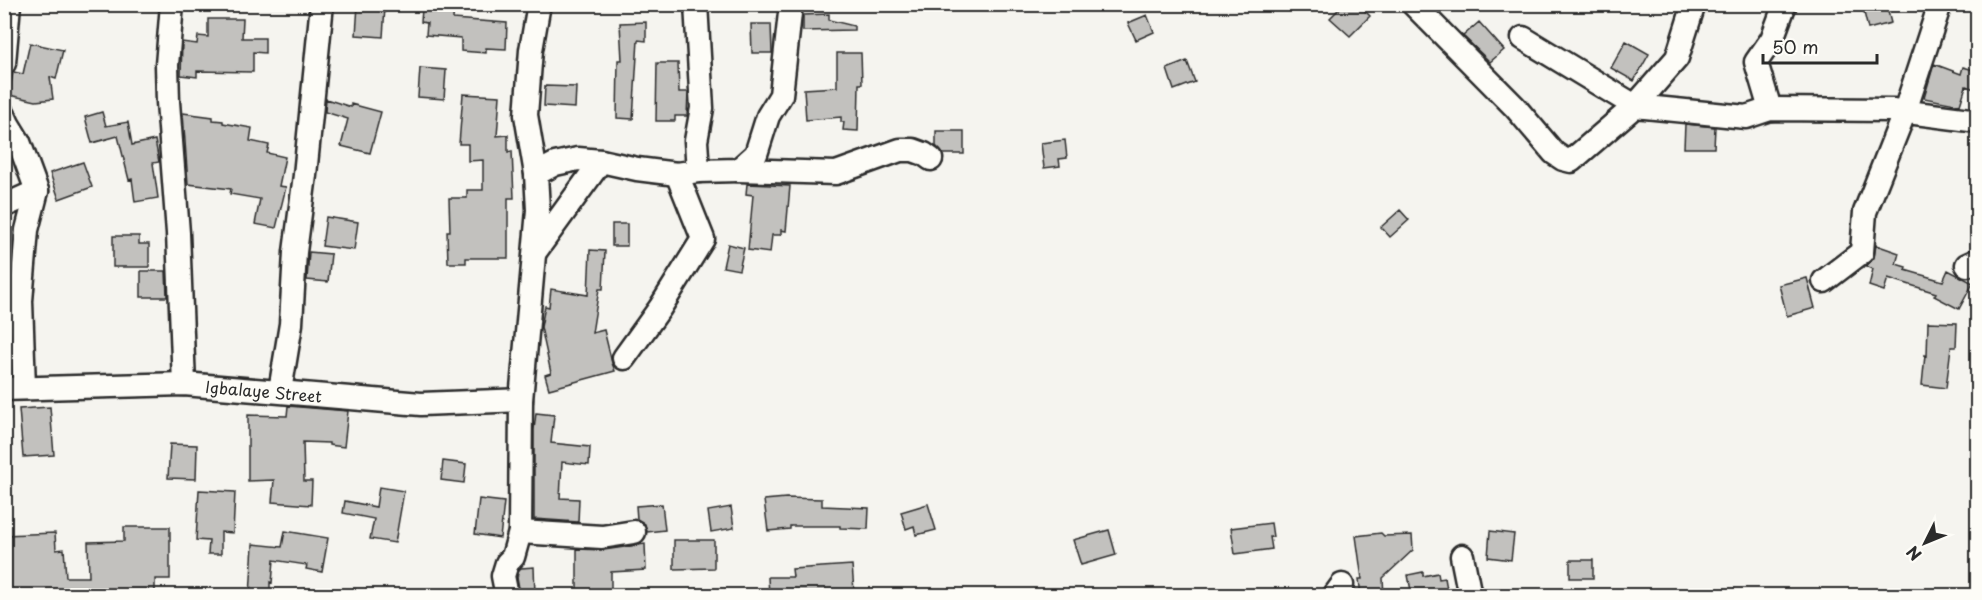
<svg xmlns="http://www.w3.org/2000/svg" width="1982" height="600" font-family="'Playpen Sans',sans-serif">
  <style>
    .building { fill: #c2c1be; stroke: #2b2b2b; stroke-width: 1.5 }
    .lines { fill: none; stroke-linecap: round; stroke-linejoin: round }
    .minor-casing { stroke: #2b2b2b; stroke-width: 27 }
    .minor { stroke: #fdfcf7; stroke-width: 22 }
    .labels { text-anchor: middle; dominant-baseline: central; stroke-width: 5; stroke-linejoin: round; paint-order: stroke }
    .street-label { font-size: 16px; fill: #2b2b2b; stroke: #fdfcf7 }
  </style>
  <rect width="100%" height="100%" fill="#f5f4ef"/>
  <filter id="ink" filterUnits="userSpaceOnUse"><feTurbulence type="fractalNoise" baseFrequency=".0167" numOctaves="2"/><feDisplacementMap in="SourceGraphic" scale="12" xChannelSelector="R" yChannelSelector="G"/><feConvolveMatrix kernelMatrix="1 2 1 2 8 2 1 2 1" color-interpolation-filters="sRGB"/></filter>
  <g filter="url(#ink)">
    <path class="building" d="M427 4H454L453 19 507 23 506 49 486 48V53L461 51V38L426 35 427 23 421 22 422 9H427Z
      M1344 4H1358L1370 16 1350 36 1330 18Z
      M1862 4H1886L1891 23 1868 29Z
      M358 5 385 7 383 37 356 35Z
      M829 14V20L854 26V30L803 31V15Z
      M1147 15 1154 32 1136 40 1128 23Z
      M208 19H243L242 38H265V53L253 52V72L197 71V77L181 75 182 42 197 44 198 36 208 37Z
      M646 22V41L638 40 633 119 617 118 618 60H622L620 23Z
      M1479 22 1504 50 1490 62 1463 36Z
      M751 24H771L772 53H752Z
      M1626 41 1649 54 1634 81 1611 68Z
      M30 43 63 50 56 79 50 77 53 99 36 101 9 95 13 72 23 74Z
      M837 53H861L862 84H859L858 131 843 130 844 122H841V117L806 120 804 89 837 87Z
      M1187 61 1195 82 1174 90 1167 69Z
      M657 63H678L679 92H688L687 116H675V121H656Z
      M1934 64 1961 74 1963 67 1977 71V90L1966 86 1960 105 1924 98Z
      M420 68 446 70 444 99 418 97Z
      M545 86 576 87 575 108 544 106Z
      M463 94 500 96 497 136 508 135V152L512 151 514 198H508V258H466V263H448L447 231H450L449 198H467V190H483V160L468 161V144H459Z
      M326 99 351 107V104L381 112 370 153 341 146 348 119 325 112Z
      M102 112 106 126 128 122 132 145 155 140 159 162 153 163 158 198 135 202 132 179 129 180 118 136 92 143 85 117Z
      M183 113 213 117V120L223 121V123L252 128 250 141 269 145 267 153 285 157 279 186 286 187 276 228 255 224 260 199 230 194 231 189 188 184Z
      M1685 124 1715 127 1714 148H1684Z
      M936 131H964V154H943L936 146Z
      M1065 140 1067 158 1059 159 1060 166 1044 168 1041 143Z
      M83 162 92 187 59 199 50 173Z
      M747 184 790 186 786 231 781 230V235H772L770 253 748 250 753 195 746 194Z
      M1400 210 1409 220 1390 237 1381 227Z
      M326 217 358 222 354 250 322 246Z
      M612 224H627V246H612Z
      M113 236H139V244H149V267H113Z
      M728 244 744 248 739 270 723 267Z
      M1876 245 1899 253 1896 264 1906 267 1905 270 1943 281 1948 270 1973 283 1959 309 1934 296 1936 293 1888 278 1884 291 1869 286 1873 269 1866 266 1874 258Z
      M590 250 605 251 603 289H599L592 333 604 330 612 363 615 371 549 389 545 375 551 373 541 327 545 306 549 307 551 289 588 295Z
      M309 252 331 254 328 282 307 280Z
      M141 271H166L167 297H141Z
      M1807 278 1815 308 1787 316 1779 285Z
      M1928 322 1957 323 1956 347H1951L1946 388 1922 385 1925 355 1927 356Z
      M288 406 348 411 344 447 329 445V443L303 442 304 481H312L311 505 272 502 274 480 248 481V415L287 416Z
      M50 407 54 455 23 457 19 409Z
      M536 413 554 415 551 443 590 447 589 465 562 462 560 498 579 499 578 522 534 519V430Z
      M170 444 197 445 196 479 168 478Z
      M443 461 466 464 464 483 441 480Z
      M379 487 404 491 395 543 370 539 374 519 343 513 345 501 376 507Z
      M199 490 235 492 233 533 221 532V554H208L209 541 196 540Z
      M786 498 822 499V506L869 508 868 529 840 528V526H790V529L768 531 764 500Z
      M479 499 504 502 500 538 475 534Z
      M662 504 665 530 647 532 645 524 637 519 636 506Z
      M928 504 936 530 916 535 914 526 906 529 901 512Z
      M731 507 734 528 711 532 708 511Z
      M1271 523 1273 537H1270L1272 549 1235 554 1231 528Z
      M124 527H170V579H155V596H4V535L55 533 56 550 64 549 66 577H89L88 542 124 541Z
      M1109 530 1116 555 1081 565 1073 540Z
      M285 531 328 538 322 572 306 569 307 565 274 560 272 583 270 582V596H250L253 544 282 547Z
      M1490 531 1514 534 1511 560 1488 557Z
      M1381 533 1384 536 1412 535 1413 550 1383 578 1384 596H1361L1359 579H1362L1356 536Z
      M674 540H714V568L674 569Z
      M645 544 646 570 611 572V596H577V549L604 550Z
      M1570 560H1593V578H1570Z
      M852 565 854 591 822 594V596H769L768 577H793L792 569Z
      M534 567 535 594H520L517 577 519 570 521 568Z
      M1423 572V576L1438 573 1439 579 1445 578 1448 594 1412 596 1408 575Z"/>
    <g class="lines">
      <g class="minor-casing">
        <g id="minor">
          <path d="M172 4 167 65 168 102 178 233 184 384"/>
          <path d="M696 4 702 108 696 141 698 171"/>
          <path d="M1413 4 1515 107 1554 153 1563 159 1571 161 1635 106 1746 117 1770 109 1892 110 1978 121"/>
          <path d="M1523 38 1635 106 1677 58 1694 4"/>
          <path d="M4 63 9 4"/>
          <path d="M1770 109 1756 62 1772 39 1785 4"/>
          <path d="M4 115 8 124 19 142 37 191 27 230 21 301 24 388"/>
          <path d="M738 170 836 173 900 150H913L924 154 931 159"/>
          <path d="M536 174 555 164 578 159 601 161 637 169 677 174 698 171 738 170 756 154 768 116 781 95 791 4"/>
          <path d="M4 206 37 191"/>
          <path d="M535 252 601 161"/>
          <path d="M1967 265 1978 260"/>
          <path d="M1824 281 1862 252 1865 212 1905 111 1940 4"/>
          <path d="M624 358 660 308 703 239 677 174"/>
          <path id="s1" d="M4 389 184 384 421 404 521 400"/>
          <path d="M280 391 291 324 295 252 305 175 322 4"/>
          <path d="M520 532 602 537 634 532"/>
          <path d="M1462 556 1470 596"/>
          <path d="M507 596 503 576 507 563 513 557 520 532 521 400 538 210 536 174 526 115 531 50 539 4"/>
          <path d="M1334 596 1342 585"/>
        </g>
      </g>
      <use href="#minor" class="minor"/>
    </g>
  </g>
  <g class="labels">
    <g class="street-label">
      <text stroke="none"><textPath href="#s1" startOffset="260">Igbalaye Street</textPath></text>
    </g>
  </g>
  <rect width="1982" height="600" fill="none" stroke="#fdfcf7" stroke-width="24"/>
  <rect x="12" y="12" width="1958" height="576" fill="none" stroke="#2b2b2b" stroke-width="2" filter="url(#ink)"/>
  <g transform="translate(1925 543) rotate(227)" stroke="#fdfcf7" stroke-width="4.5" paint-order="stroke">
  <path d="M0-4.5L10 22L0 15L-10 22Z" fill="#2b2b2b"/>
  <text y="-9" font-size="16" font-weight="bold" text-anchor="middle" fill="#2b2b2b">N</text>
  </g>
  <path d="M1763 54v9h114v-9" fill="none" stroke="#2b2b2b" stroke-width="3"/>
  <text x="1772" y="54" font-size="18" fill="#2b2b2b" stroke="#fdfcf7" stroke-width="4.5" paint-order="stroke">50 m</text>
</svg>
